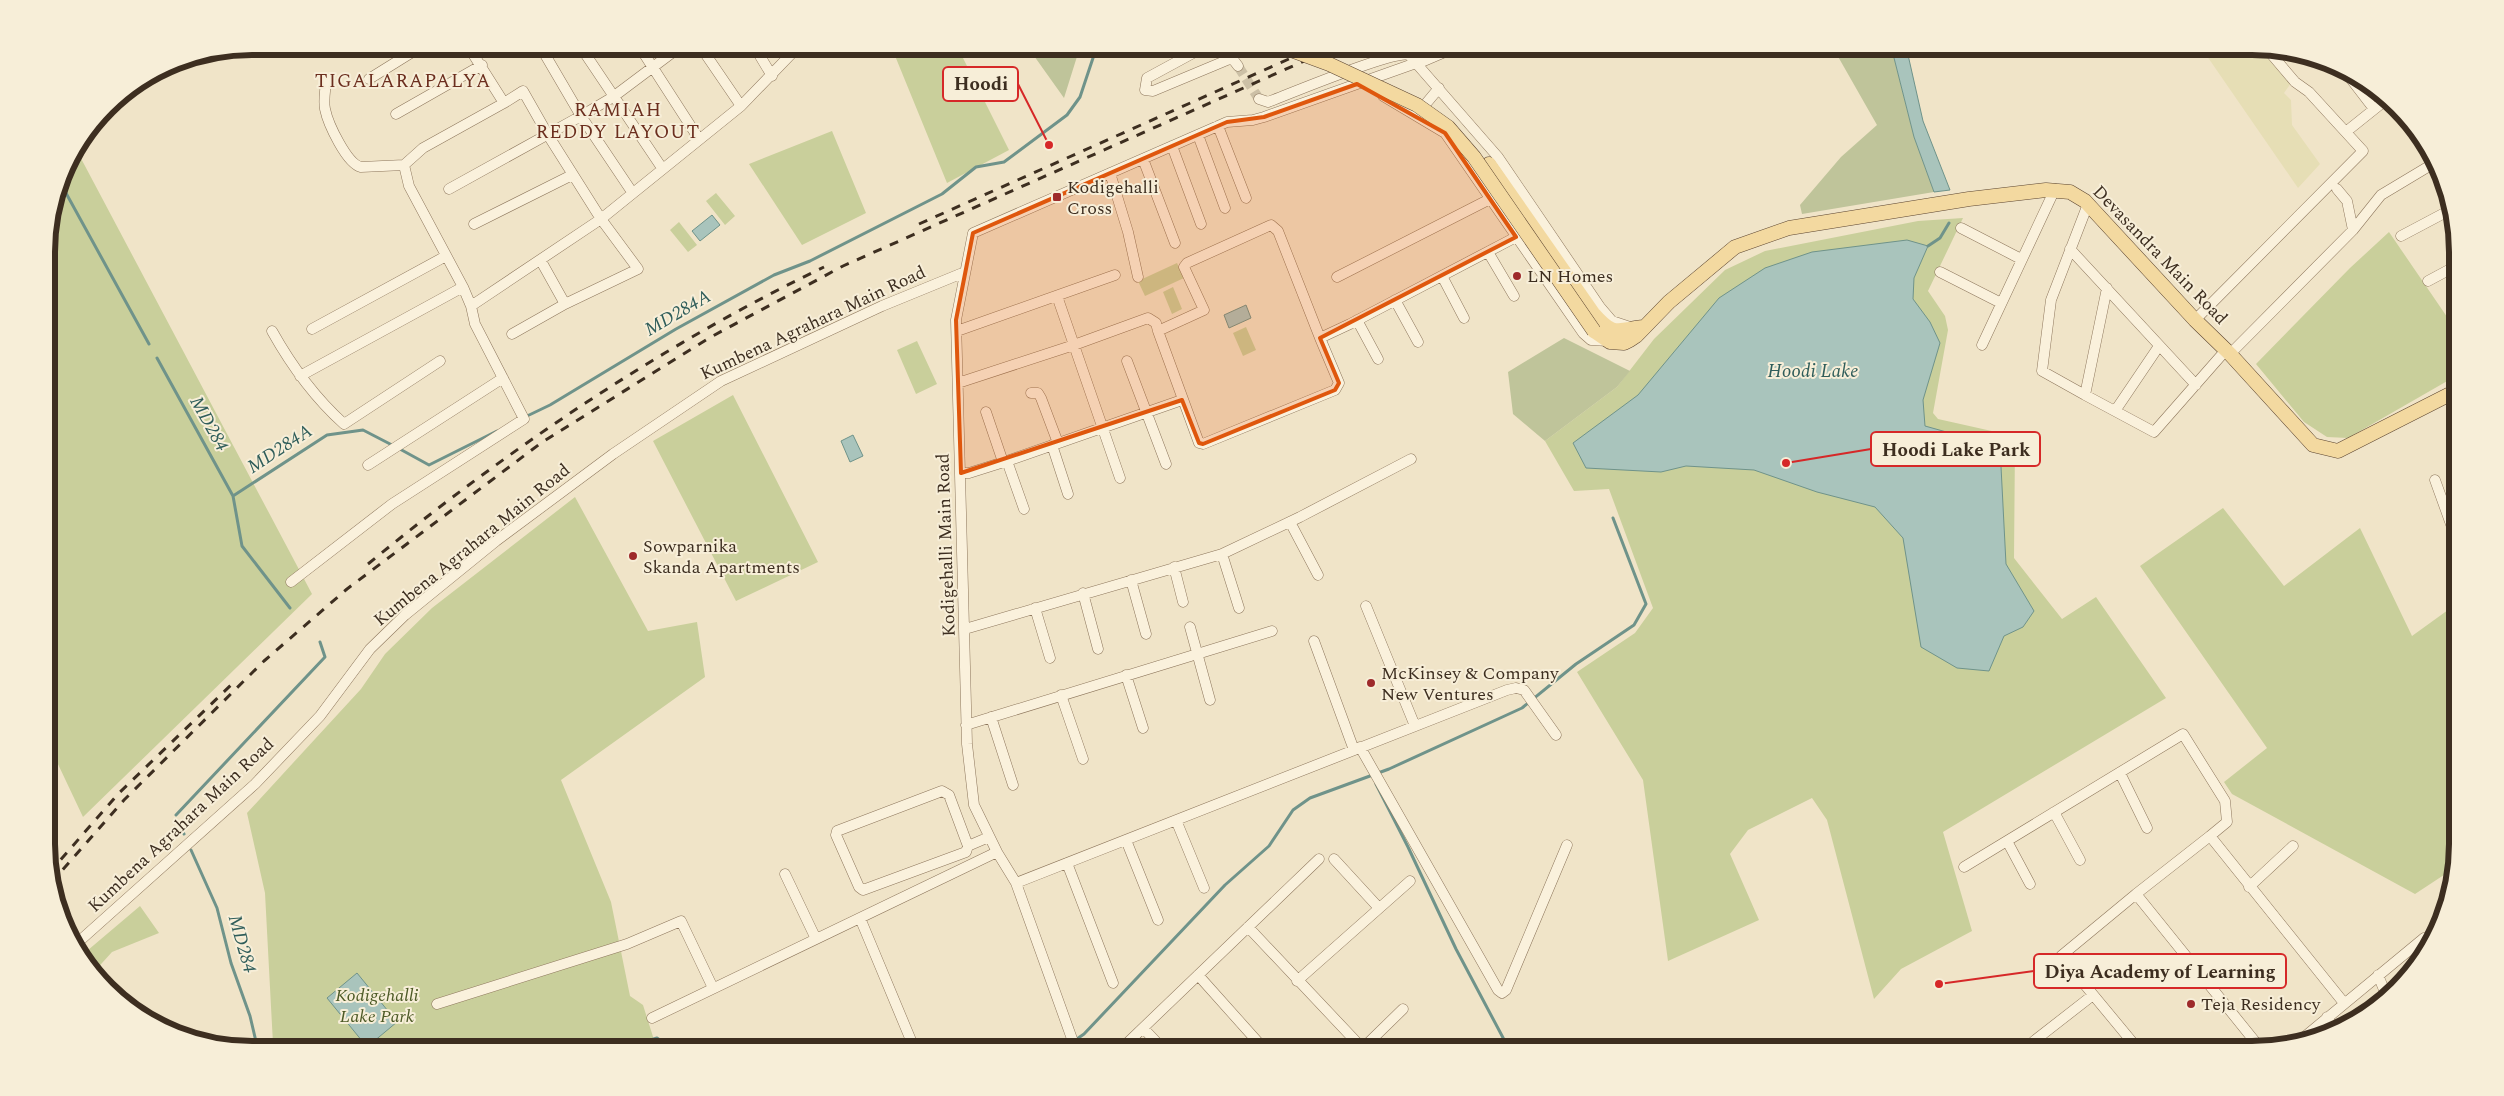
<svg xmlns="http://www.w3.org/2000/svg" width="2504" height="1096" font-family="Spectral,serif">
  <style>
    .farmland { fill: #e6deb5 }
    .green { fill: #c9cf9b }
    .cemetery { fill: #bfc49a }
    .water { fill: #a9c4bc; stroke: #6f938a }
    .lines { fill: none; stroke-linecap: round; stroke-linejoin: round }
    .stream { stroke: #6f938a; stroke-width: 3 }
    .minor-tunnel { stroke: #ccc0a6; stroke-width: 10; stroke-dasharray: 10 5; stroke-linecap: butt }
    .minor-casing { stroke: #8d765c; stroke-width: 11 }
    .major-casing { stroke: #5b4430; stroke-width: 15 }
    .minor { stroke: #faf1dc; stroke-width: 10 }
    .major { stroke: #f3d9a0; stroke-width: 14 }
    .rail { stroke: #3d2e20; stroke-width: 3; stroke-dasharray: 9 9; stroke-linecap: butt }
    .major-bridge-casing { stroke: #5b4430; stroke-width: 15; stroke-linecap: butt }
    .major-bridge { stroke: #f3d9a0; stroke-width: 14 }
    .marked { fill: #df570d; fill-opacity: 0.2; stroke: #df570d; stroke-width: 4; stroke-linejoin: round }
    .poi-dot { fill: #9e2a2b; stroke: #f7eed8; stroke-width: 2 }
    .labels { text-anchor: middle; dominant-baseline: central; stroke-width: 4; stroke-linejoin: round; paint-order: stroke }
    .poi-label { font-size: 18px; fill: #3d2e20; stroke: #f7eed8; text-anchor: start }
    .street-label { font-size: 18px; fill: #3d2e20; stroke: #f7eed8 }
    .park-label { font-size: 18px; font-style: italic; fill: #4d5a26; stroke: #f7eed8 }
    .neighbourhood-label { font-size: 19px; letter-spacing: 1px; fill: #6b2e1e; stroke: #f7eed8 }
    .water-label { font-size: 19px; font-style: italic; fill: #2f5d5a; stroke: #f7eed8 }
    .rim { fill: none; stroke: #3d2e20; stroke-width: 6 }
    .leader { fill: none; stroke: #d62828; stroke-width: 2 }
    .callout-dot { fill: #d62828; stroke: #f7eed8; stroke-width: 2 }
    .callout { fill: #f7eed8; stroke: #d62828; stroke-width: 2 }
    .callout-label { font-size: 19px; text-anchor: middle; font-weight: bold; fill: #3d2e20 }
  </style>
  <rect width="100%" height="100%" fill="#f0e4c8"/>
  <path class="farmland" d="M2200 46H2252L2265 49 2291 83 2284 93 2291 100 2292 125 2320 164 2298 188Z"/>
  <path class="green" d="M891 46H957L1009 150 947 183Z
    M832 131 866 213 802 245 749 164Z
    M76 149 312 594 83 817 48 743 47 238 68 161Z
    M716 193 735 216 725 225 706 201Z
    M1963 218 1928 291 1945 316 1948 330 1933 413 1938 419 2005 434 2015 443 2014 558 2062 619 2096 597 2166 698 1943 832 1972 931 1901 969 1874 999 1827 820 1812 798 1748 830 1730 854 1759 920 1668 961 1643 780 1577 672 1635 633 1653 608 1609 489 1574 491 1545 441 1617 387 1654 339 1725 270 1765 251 1918 221Z
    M679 222 697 245 688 252 670 230Z
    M2389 232 2456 330V376L2348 438 2327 437 2304 422 2256 364 2350 268Z
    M1177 263 1184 278 1145 296 1138 281Z
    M1173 287 1182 309 1172 314 1163 292Z
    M1246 327 1256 350 1243 356 1233 333Z
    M917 341 937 384 916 394 897 350Z
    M733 395 818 562 736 601 653 441Z
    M575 497 648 631 697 622 705 677 561 780 611 902 630 996 643 1005 655 1043 650 1050H269L273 1044 265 893 247 813 361 689 385 654 432 608Z
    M2223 508 2284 586 2360 528 2412 636 2448 610 2457 632 2458 844 2453 869 2415 894 2232 794 2224 782 2267 748 2140 566Z
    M140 906 159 933 112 952 93 973 81 956Z"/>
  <path class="cemetery" d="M1027 46 1080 47 1064 98Z
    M1832 46H1891L1914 137 1934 192 1802 214 1800 205 1841 157 1877 125Z
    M1564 338 1630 371 1617 387 1545 441 1513 414 1508 372Z"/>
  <path class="water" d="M1891 46H1906L1923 121 1950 190 1934 192 1914 137Z
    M712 215 720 225 700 241 692 231Z
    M1907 240 1928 246 1914 278 1913 299 1930 322 1940 343 1923 400 1925 426 2000 447 2006 564 2034 611 2023 627 2004 636 1989 671 1957 668 1921 647 1903 538 1875 507 1817 492 1754 470 1686 466 1661 472 1586 468 1573 443 1638 395 1719 298 1765 268 1812 252Z
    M1246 305 1251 318 1229 328 1224 315Z
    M853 435 863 456 850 462 841 441Z
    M357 973 397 1022 367 1047 327 998Z
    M596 1039 610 1041 612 1050H478Z"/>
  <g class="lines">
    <path class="stream" d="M61 184 149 344
      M1928 246 1940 238 1949 223
      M157 358 233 496 242 546 290 608
      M525 417 550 405 676 329 774 275 810 261 942 194 976 167 1004 162 1067 115 1080 97 1097 46
      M398 448 429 465 497 431
      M233 496 327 435 363 430 392 445
      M1376 784 1408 847 1456 949 1509 1049
      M176 815 325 657 320 642
      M183 832 184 834
      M191 850 217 908 231 963 250 1016 258 1050
      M618 1050 657 1038 674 1050
      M1061 1050 1084 1034 1225 885 1269 846 1293 810 1310 798 1389 769 1522 708 1576 664 1634 625 1646 604 1613 518"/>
    <path class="minor-tunnel" d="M1238 66 1259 99"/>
    <g class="minor-casing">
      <path id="minor" d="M468 46 504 103 523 91 548 135 601 219 741 106 796 49 809 46
        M502 46 505 50 512 52 521 46
        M540 46 581 116 632 192
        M580 46 662 168
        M639 46 699 139
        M700 46 741 106
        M754 46 772 76
        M1206 46 1147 78 1145 90 1153 91 1232 58 1238 66
        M1417 64 1459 46
        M2344 70 2374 109
        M326 78C326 87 323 100 325 109 328 124 347 164 361 167L404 165 423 148 504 103
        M369 79 422 46
        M1383 96 1445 133 1583 333 1591 340 1609 341
        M1259 99 1268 102C1289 94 1394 50 1409 55L1498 157 1600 307 1612 321 1630 327
        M1419 112 1439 88
        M396 114 482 65
        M1218 126 1246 198
        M2347 131 2387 99
        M1198 135 1225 208
        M1172 146 1201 224
        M1143 159 1175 243
        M1110 173 1128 232 1138 277
        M449 189 581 116 613 97 681 46
        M2337 189 2347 201 2353 230
        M474 224 572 175
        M1961 228 2021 259
        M2401 236 2452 209
        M2070 249 2196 385
        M1488 252 1514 296
        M541 261 565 304
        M1940 272 2001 303
        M1442 276 1464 318
        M1337 277 1490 199
        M2428 281 2456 266
        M2107 288 2085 395 2154 432 2226 350
        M1057 296 1120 478
        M1395 300 1418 342
        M471 306 601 219 638 269 565 304 512 334
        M1357 320 1378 359
        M2195 320 2363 151 2309 92 2295 82 2267 49
        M312 329 446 256
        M272 331C291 365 314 397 344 424L440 361
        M957 331 1115 275
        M1320 338 1278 231 1271 225 1187 263 1184 267 1204 310 1158 331 1199 443 1203 444 1335 390 1339 383 1320 338 1350 324 1516 237
        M1982 345 2055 189
        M2230 354 2353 230 2381 195 2436 162
        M1127 361 1166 464
        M300 376 463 287
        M958 383 1074 345 1148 318 1156 323 1158 331
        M1031 393H1038L1041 398 1058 443
        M2085 395 2042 371 2051 300 2088 204
        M2115 411 2159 346
        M986 412 1003 462
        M1052 445 1068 494
        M1007 461 1024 509
        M368 465 503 378
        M961 473H969L1007 461 1182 400
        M2435 480 2457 541
        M1290 522 1318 575
        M1222 554 1239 608
        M1174 567 1183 602
        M1131 580 1146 634
        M291 582 392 504 524 419 475 324 471 306 463 287 409 186 404 165
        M1083 593 1098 649
        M1366 606 1415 726
        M1035 608 1050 658
        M1190 627 1210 700
        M965 629 1222 554 1300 517 1411 459
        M1314 641 1354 750
        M1126 675 1143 728
        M1061 695 1083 759
        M991 717 1013 785
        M966 725 1272 631
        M1360 747 1498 990 1502 993 1506 990 1567 845
        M2120 773 2147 828
        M2054 812 2080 860
        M1176 820 1204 888
        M1126 840 1158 920
        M2007 841 2030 884
        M968 846 949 795 942 791 837 831 836 835 859 887 863 890 966 852 968 846 989 837
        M1334 859 1379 908
        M1067 863 1113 983
        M1964 867 2183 734 2225 801 2227 822 2210 836
        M785 874 816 939
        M1016 883 1507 690 1516 688 1524 690 1556 735
        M2249 887 2293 846
        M2136 894 2210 836 2344 1003
        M860 918 915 1050
        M1248 927 1364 1050
        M2421 941 2426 951
        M75 945 255 784 320 716 370 649 405 615 496 541 613 454 721 381 882 306 965 272
        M1198 975 1265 1050
        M2378 975 2387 997
        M1297 981 1410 881
        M437 1004 627 944 681 921 713 988
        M2327 1017 2334 1030
        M652 1018 997 852
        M1143 1028 1164 1050
        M2297 1043 2424 938 2421 941 2438 930
        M2030 1049 2034 1041 2093 995
        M2138 1049 2061 956 2136 894 2261 1049
        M1076 1050 1016 883 997 852 974 805 967 744 956 320 973 233 1227 122 1253 120 1264 117 1416 63
        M1120 1050 1319 859
        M1361 1050 1403 1009"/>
    </g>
    <g class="major-casing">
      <path id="major" d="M1489 164 1593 313C1614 337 1616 330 1643 327
        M1594 331 1610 342 1624 343 1630 340 1636 336 1669 302 1735 247 1789 228 1969 199 2046 190 2070 192 2085 201 2195 320 2230 354 2313 445 2338 451 2456 391"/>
    </g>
    <use href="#minor" class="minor"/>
    <use href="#major" class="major"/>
    <path class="rail" d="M919 224 1318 46
      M368 564C508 449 660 346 824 267
      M49 873 119 793 233 683
      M51 883 124 800 264 661 347 589 541 443 709 338 843 266 1338 46"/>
    <g class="major-bridge-casing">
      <path id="major-bridge" d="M1280 46 1329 64 1417 105 1448 127 1474 157 1594 331"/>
    </g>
    <use href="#major-bridge" class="major-bridge"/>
  </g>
  <path class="marked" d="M1357 84 1445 133 1516 237 1320 338 1339 383 1335 390 1203 444 1199 443 1182 400 961 473 956 320 973 233 1227 122 1264 117Z"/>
  <g class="poi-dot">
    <rect x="1052" y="192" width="10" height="10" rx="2.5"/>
    <circle cx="1517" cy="276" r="5"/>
    <circle cx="633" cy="556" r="5"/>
    <circle cx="1371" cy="683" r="5"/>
    <circle cx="2191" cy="1004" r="5"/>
  </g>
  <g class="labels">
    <g class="poi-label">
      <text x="1067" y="187">Kodigehalli<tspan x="1067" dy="21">Cross</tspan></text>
      <text x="1527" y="276">LN Homes</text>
      <text x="643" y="546">Sowparnika<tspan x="643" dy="21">Skanda Apartments</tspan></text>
      <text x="1381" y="673">McKinsey &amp; Company<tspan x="1381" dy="21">New Ventures</tspan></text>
      <text x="2201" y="1004">Teja Residency</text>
    </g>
    <g class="street-label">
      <text transform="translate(2160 255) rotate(46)">Devasandra Main Road</text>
      <text transform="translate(813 323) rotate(-25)">Kumbena Agrahara Main Road</text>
      <text transform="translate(472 545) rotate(-39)">Kumbena Agrahara Main Road</text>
      <text transform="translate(946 545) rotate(-92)">Kodigehalli Main Road</text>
      <text transform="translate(181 825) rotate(-43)">Kumbena Agrahara Main Road</text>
    </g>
    <g class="park-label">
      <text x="377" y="995">Kodigehalli<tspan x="377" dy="21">Lake Park</tspan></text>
    </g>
    <g class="neighbourhood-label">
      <text x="403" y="81">TIGALARAPALYA</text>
      <text x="618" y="110">RAMIAH<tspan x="618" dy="22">REDDY LAYOUT</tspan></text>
    </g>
    <g class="water-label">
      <text transform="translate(678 313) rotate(-30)">MD284A</text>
      <text x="1813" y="371">Hoodi Lake</text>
      <text transform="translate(209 424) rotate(61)">MD284</text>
      <text transform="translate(280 449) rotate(-33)">MD284A</text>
      <text transform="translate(242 944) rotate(74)">MD284</text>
    </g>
  </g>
  <path d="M0 0H2504V1096H0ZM252 55H2252A197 197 0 0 1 2449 252V844A197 197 0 0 1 2252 1041H252A197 197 0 0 1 55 844V252A197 197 0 0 1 252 55Z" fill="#f7eed8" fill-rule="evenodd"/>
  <path class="rim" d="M252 55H2252A197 197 0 0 1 2449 252V844A197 197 0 0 1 2252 1041H252A197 197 0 0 1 55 844V252A197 197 0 0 1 252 55Z"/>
  <path class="leader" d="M1049 145L1018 84M1786 463L1871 449M1939 984L2034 971"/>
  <g class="callout-dot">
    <circle cx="1049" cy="145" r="5"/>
    <circle cx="1786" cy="463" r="5"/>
    <circle cx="1939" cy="984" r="5"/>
  </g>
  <g class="callout">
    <rect x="943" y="67" width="75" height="34" rx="5"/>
    <rect x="1871" y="432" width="169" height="34" rx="5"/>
    <rect x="2034" y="954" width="252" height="34" rx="5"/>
  </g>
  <g class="callout-label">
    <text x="981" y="90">Hoodi</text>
    <text x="1956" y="456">Hoodi Lake Park</text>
    <text x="2160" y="978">Diya Academy of Learning</text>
  </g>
</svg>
